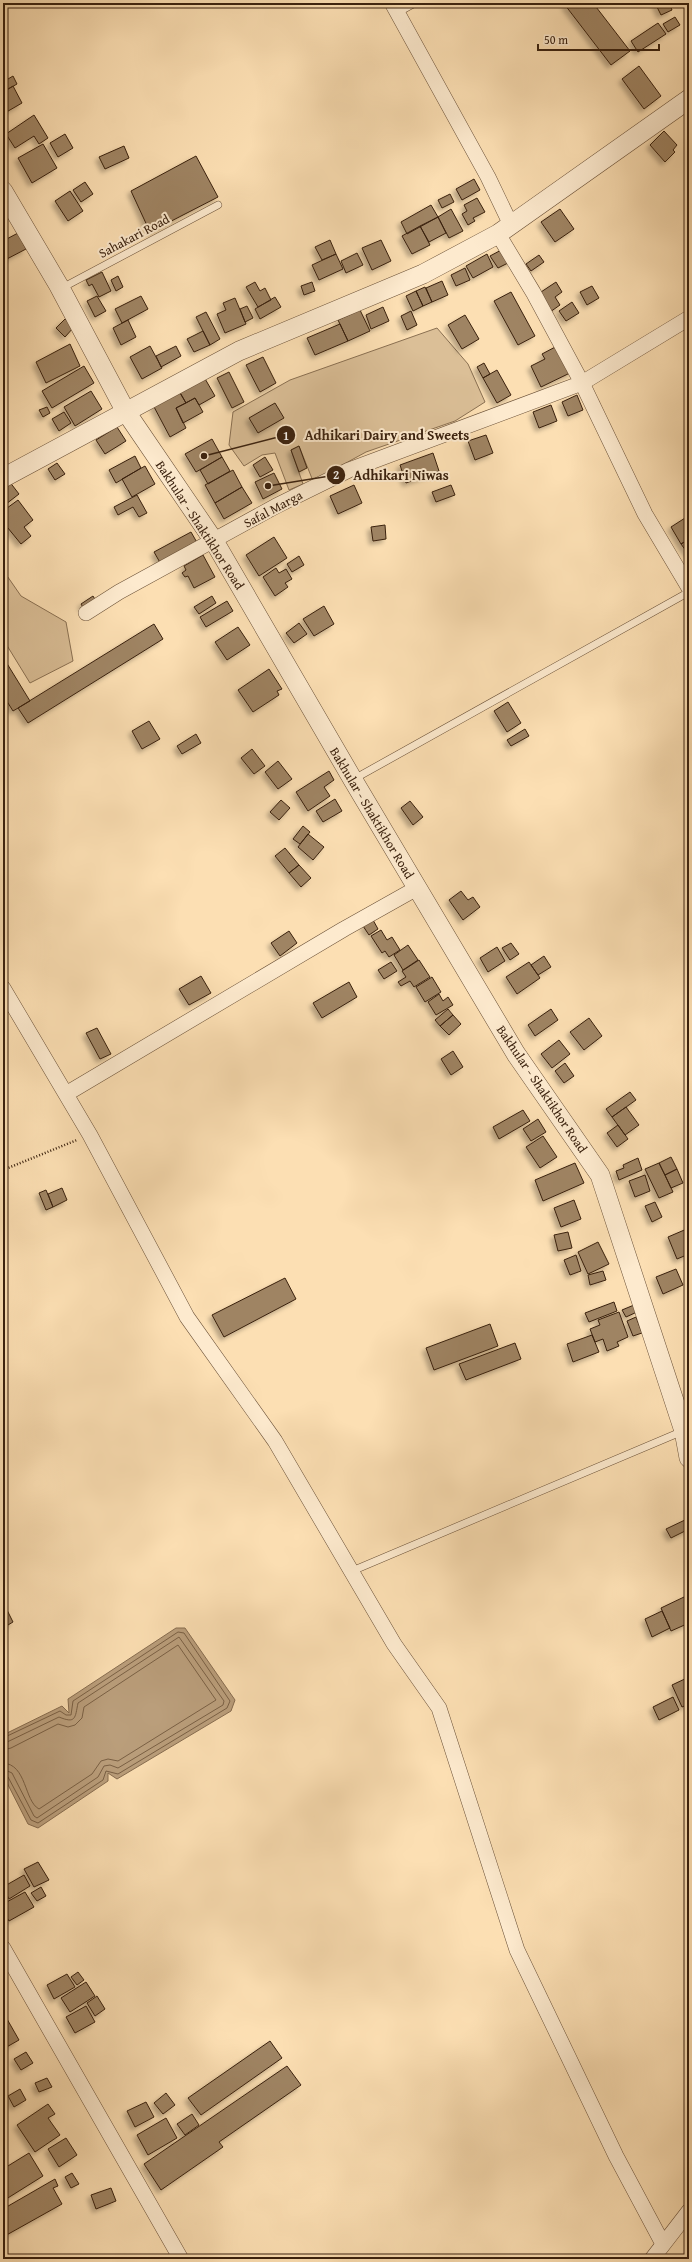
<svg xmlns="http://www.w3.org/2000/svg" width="692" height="2262" font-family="'Gentium Book Plus',serif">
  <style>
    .green { fill: #dbbf97; stroke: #8a7052 }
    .water { fill: #ba9e7b; stroke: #876c4f }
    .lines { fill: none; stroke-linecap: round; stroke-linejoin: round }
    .shore { stroke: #7a6044; stroke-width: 1 }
    .building { fill: #9f8464; stroke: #3a210e; filter: url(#shadow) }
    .service-casing { stroke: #6a5037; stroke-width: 8 }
    .minor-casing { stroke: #6a5037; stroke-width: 16 }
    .tertiary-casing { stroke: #6a5037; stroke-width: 20 }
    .path { stroke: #3a210e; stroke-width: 2.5; stroke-dasharray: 1 2; stroke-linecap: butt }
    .service { stroke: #fdeace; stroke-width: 7 }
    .minor { stroke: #fdeace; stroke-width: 15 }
    .tertiary { stroke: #fdeace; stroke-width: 19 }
    .labels { text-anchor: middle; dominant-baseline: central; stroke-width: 4; stroke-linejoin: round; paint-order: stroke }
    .street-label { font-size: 13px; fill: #3a210e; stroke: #fdeace }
    .leader { fill: none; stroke: #3a210e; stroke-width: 1.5 }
    .callout-dot { fill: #3a210e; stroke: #fdeace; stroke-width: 1.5 }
    .mark-label { font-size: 12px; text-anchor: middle; font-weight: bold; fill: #fff }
    .callout-label { font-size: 14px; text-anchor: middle; font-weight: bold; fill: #3a210e; stroke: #fdeace; stroke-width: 4; stroke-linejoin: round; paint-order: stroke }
  </style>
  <defs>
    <filter id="shadow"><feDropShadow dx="-3.5" dy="3.5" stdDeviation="2" flood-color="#0004"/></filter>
  </defs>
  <rect width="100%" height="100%" fill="#fcdfb3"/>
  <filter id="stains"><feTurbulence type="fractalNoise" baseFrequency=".005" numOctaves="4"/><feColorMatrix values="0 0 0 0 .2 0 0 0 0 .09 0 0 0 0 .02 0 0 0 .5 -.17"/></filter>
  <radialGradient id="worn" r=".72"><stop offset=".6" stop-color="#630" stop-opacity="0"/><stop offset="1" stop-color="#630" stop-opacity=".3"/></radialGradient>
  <path class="green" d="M437 328 468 364 485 402 455 421 366 452 313 481 299 446 291 450 303 484 289 490 275 453 262 455 244 466 229 445 233 412 290 380Z
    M3 570 21 596 66 622 73 661 30 683 3 639Z"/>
  <path class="water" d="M176 1628H185L235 1700 231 1711 117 1779 108 1773V1781L38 1828 28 1824 3 1775V1735L62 1706 69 1713 68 1699Z"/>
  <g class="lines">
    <path class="shore" d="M3 1738 60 1711 66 1715H71L73 1701 178 1632 184 1633 230 1701 227 1708 118 1774 106 1771 103 1780 38 1823 31 1820 8 1777 3 1774
      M3 1744 59 1717C76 1724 75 1718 78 1703L179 1637 224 1701 223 1705 118 1768 110 1765 104 1766 98 1777 37 1818 34 1816 12 1773 3 1769
      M3 1750 11 1748 58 1724 68 1727 75 1725 82 1718 84 1707 178 1645 216 1700 118 1761 108 1759 101 1761 92 1774 39 1809C24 1801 27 1764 3 1763"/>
  </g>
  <path class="building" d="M568 3H593L630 51 611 65 565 5Z
    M655 3H669L672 10 661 15Z
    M675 17 680 25 668 32 663 24Z
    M658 23 666 34 638 52 631 41Z
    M639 66 661 96 644 109 622 79Z
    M13 76 17 84 3 92V82Z
    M13 86 22 103 3 114V92Z
    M34 115 48 138 39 144 34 136 15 148 6 134Z
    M664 131 677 145 673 150 675 152 665 162 650 145Z
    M65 134 73 148 58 157 50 143Z
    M43 144 57 168 32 183 18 158Z
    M124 146 129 158 105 169 99 157Z
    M196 156 218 197 150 232 131 191Z
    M474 179 480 190 462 200 456 189Z
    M85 182 93 194 81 202 73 190Z
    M70 191 83 211 68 221 55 201Z
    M450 194 454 202 442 208 438 200Z
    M477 198 485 212 473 218 475 221 468 225 462 214 467 211 464 205Z
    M431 205 438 217 407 234 401 222Z
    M451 209 463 231 449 238 438 217Z
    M560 209 574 229 555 242 541 222Z
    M438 217 446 233 429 242 420 226Z
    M420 226 430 245 412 254 402 236Z
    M18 233 26 249 3 261V241Z
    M330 240 336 254 322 260 315 247Z
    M381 240 391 261 372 270 362 248Z
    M505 248 512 261 498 268 490 256Z
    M357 253 363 265 346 273 341 261Z
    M336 254 343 269 319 280 312 265Z
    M487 254 493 267 473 278 466 266Z
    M539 255 544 262 531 271 526 264Z
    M465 268 470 280 456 286 451 275Z
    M102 272 111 291 99 297 92 284 89 286 86 280Z
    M118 276 123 287 116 291 111 280Z
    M442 281 448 295 432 302 426 288Z
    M255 282 260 291 265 288 271 300 258 307 246 287Z
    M312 282 315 291 304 295 301 286Z
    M556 282 562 292 555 297 560 305 550 312 538 294Z
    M592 286 599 298 587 305 580 292Z
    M425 287 432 302 423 306 416 291Z
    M416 291 423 306 413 311 406 296Z
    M511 292 535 336 518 345 494 301Z
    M97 296 106 311 95 317 87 301Z
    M141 296 148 309 122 323 115 309Z
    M275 297 281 307 260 319 255 309Z
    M235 298 246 324 225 333 217 314 226 310 223 303Z
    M572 302 579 313 566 321 559 311Z
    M247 306 253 318 245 322 240 309Z
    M383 307 389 321 371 329 366 315Z
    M360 310 370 331 348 341 338 320Z
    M411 311 417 325 407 330 401 316Z
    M206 312 220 339 210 345 196 317Z
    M465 315 479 339 462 349 448 325Z
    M65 319 74 327 65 337 56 328Z
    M128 320 136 337 121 345 113 328Z
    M340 324 348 341 315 355 307 338Z
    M203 331 210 345 194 352 187 339Z
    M70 344 80 366 46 383 36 362Z
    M559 345 572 372 541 387 531 366 545 359 542 354Z
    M150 346 162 368 142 379 130 357Z
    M176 346 181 356 161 367 156 356Z
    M263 357 276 383 260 392 246 365Z
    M484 363 490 374 483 378 477 367Z
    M84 366 94 383 52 408 42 391Z
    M497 370 511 395 497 403 483 378Z
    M229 372 244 402 232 408 217 378Z
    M204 377 215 396 199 405 195 398 186 403 179 391Z
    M91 391 102 409 75 426 64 407Z
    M179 391 186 403 176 408 186 428 170 437 153 405Z
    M577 395 583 410 568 416 562 402Z
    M195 398 203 412 183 423 176 408Z
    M275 403 284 418 258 433 249 418Z
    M551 405 557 421 539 428 533 412Z
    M47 407 50 413 43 417 39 410Z
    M64 412 71 423 59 431 52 419Z
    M117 427 126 441 105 454 96 440Z
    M486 435 493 453 475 460 468 441Z
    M212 439 222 457 196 472 185 454Z
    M299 446 307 468 299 472 291 450Z
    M433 453 439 471 406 483 400 465Z
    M135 456 141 468 116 483 109 470Z
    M222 457 230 471 208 484 200 470Z
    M265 457 273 470 260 477 253 465Z
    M57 463 65 474 55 480 48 469Z
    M145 466 155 484 132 497 122 479Z
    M233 470 242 487 215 503 205 485Z
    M274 473 282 489 263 499 255 482Z
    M9 481 19 494 6 504 3 500V486Z
    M354 485 362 503 338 514 330 496Z
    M451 485 455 495 436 502 432 492Z
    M242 487 252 503 224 519 215 503Z
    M137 495 147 513 139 517 133 507 118 515 114 507Z
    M18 500 33 520 24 527 31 536 21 544 3 522V511Z
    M685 518 689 523V539L681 544 671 527Z
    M385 525 386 539 373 541 371 527Z
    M191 532 199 546 162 566 154 552Z
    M274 537 287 558 259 576 246 555Z
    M689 539V555L681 544Z
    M203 555 215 577 194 588 188 576 185 577 182 573 186 570 184 566Z
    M299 556 304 565 292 572 287 564Z
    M276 568 279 573 286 569 292 579 285 583 288 587 275 596 263 577Z
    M93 596 96 601 84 609 81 604Z
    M212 596 216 603 199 614 194 607Z
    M227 601 233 611 206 627 200 617Z
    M324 606 334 624 314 636 303 619Z
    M299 623 307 634 294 643 286 633Z
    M154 624 163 639 28 723 18 708Z
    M238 627 250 645 227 660 215 642Z
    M3 657 30 701 13 711 3 695Z
    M269 669 282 689 277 691 279 695 253 712 238 690Z
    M508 702 521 723 507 732 494 711Z
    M149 721 160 739 142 749 132 731Z
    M525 729 529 736 511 746 507 740Z
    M196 734 201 743 182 754 177 746Z
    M252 749 265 766 254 774 241 758Z
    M278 761 292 779 278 789 265 772Z
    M329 771 334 780 324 787 330 796 308 811 296 792Z
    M335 799 342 811 323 822 316 811Z
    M281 800 290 808 279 820 270 812Z
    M410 801 423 817 413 825 401 808Z
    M303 826 310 832 300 844 293 839Z
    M308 834 324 847 313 860 298 847Z
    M285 848 299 865 289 873 275 856Z
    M299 865 311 878 301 887 289 873Z
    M461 891 468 900 473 897 480 907 463 920 449 900Z
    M373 920 378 929 369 935 363 926Z
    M381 930 387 940 392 937 400 950 389 957 385 951 382 953 371 936Z
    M289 931 297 943 280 956 271 943Z
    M511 943 519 954 510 960 502 948Z
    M408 945 418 960 403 970 394 955Z
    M497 947 505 961 488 972 480 958Z
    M544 956 551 967 538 975 531 965Z
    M419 960 430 977 414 987 410 981 401 986 398 982 406 977 402 971Z
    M391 962 397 971 384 979 378 970Z
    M529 962 540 978 517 994 506 977Z
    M201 976 211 993 189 1005 179 989Z
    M432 977 441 992 425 1002 416 987Z
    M349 982 357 997 322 1018 313 1003Z
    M439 994 443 1001 448 997 453 1005 436 1015 428 1002Z
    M448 1009 453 1015 440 1026 435 1020Z
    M551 1009 558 1020 535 1036 528 1025Z
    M453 1015 461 1024 449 1035 440 1026Z
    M589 1018 602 1036 584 1050 570 1032Z
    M97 1028 111 1054 100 1059 86 1033Z
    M559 1040 570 1054 552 1068 541 1054Z
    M453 1051 463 1067 451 1075 441 1059Z
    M565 1063 574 1076 564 1083 555 1071Z
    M630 1092 636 1100 612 1117 606 1109Z
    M626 1107 639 1125 625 1135 612 1117Z
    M523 1110 530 1121 499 1139 493 1127Z
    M538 1119 546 1132 531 1141 523 1129Z
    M618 1125 628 1139 617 1147 607 1133Z
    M543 1136 557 1157 540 1168 526 1147Z
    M671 1157 677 1169 665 1175 659 1163Z
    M638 1158 642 1170 619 1180 616 1171 624 1168 623 1165Z
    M575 1163 584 1183 543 1201 535 1180Z
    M659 1163 673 1192 659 1198 645 1169Z
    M677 1169 683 1183 671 1188 665 1175Z
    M645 1175 650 1191 635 1197 629 1181Z
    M62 1188 67 1200 53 1207 48 1194Z
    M46 1190 53 1207 46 1210 39 1193Z
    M574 1200 581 1219 561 1227 554 1208Z
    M655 1202 662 1217 652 1222 645 1206Z
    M689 1228V1254L677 1259 668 1237Z
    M568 1232 572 1248 558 1251 554 1235Z
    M598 1242 609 1264 588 1274 578 1252Z
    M576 1255 581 1271 570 1275 564 1260Z
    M676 1269 683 1285 663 1294 656 1277Z
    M603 1271 606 1280 590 1285 588 1275Z
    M285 1278 296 1299 224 1337 212 1315Z
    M614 1302 617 1311 589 1322 585 1313Z
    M634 1305 637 1312 626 1317 622 1310Z
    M619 1312 628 1337 617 1342 619 1346 607 1351 603 1339 595 1342 590 1329 600 1325 598 1320Z
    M636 1317 642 1333 633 1336 627 1321Z
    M490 1324 498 1346 434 1370 426 1348Z
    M592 1335 599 1352 573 1362 567 1344Z
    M515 1343 521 1359 466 1380 459 1364Z
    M687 1519 689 1529 671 1538 666 1529Z
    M684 1597 689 1608V1623L671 1631 661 1608Z
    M3 1602 13 1622 3 1628Z
    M662 1611 670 1628 652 1637 645 1619Z
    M689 1677V1704L682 1707 672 1685Z
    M673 1697 679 1710 659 1720 653 1707Z
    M38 1862 49 1880 34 1887 24 1869Z
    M24 1875 30 1886 9 1899 3 1887Z
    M41 1887 46 1896 37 1901 31 1893Z
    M25 1892 34 1907 9 1921 3 1911V1904Z
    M78 1972 84 1980 77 1985 71 1977Z
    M67 1974 75 1987 54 1999 47 1985Z
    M86 1982 95 1996 70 2012 61 1998Z
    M97 1996 105 2009 95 2016 87 2003Z
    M86 2006 95 2022 75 2033 66 2017Z
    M7 2019 19 2040 3 2049V2021Z
    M270 2041 282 2058 201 2115 188 2098Z
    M26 2052 33 2063 21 2070 14 2059Z
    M287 2066 301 2085 219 2142 223 2147 161 2190 144 2164Z
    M47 2078 52 2087 39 2092 35 2083Z
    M20 2089 26 2100 14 2107 8 2096Z
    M166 2093 175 2105 163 2114 154 2103Z
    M146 2102 154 2117 135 2127 127 2111Z
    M48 2104 55 2114 48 2118 60 2135 35 2152 17 2125Z
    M192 2114 199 2125 185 2135 177 2124Z
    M166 2118 177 2138 148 2155 137 2135Z
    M66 2138 77 2155 59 2167 48 2149Z
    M29 2153 43 2176 3 2201V2169Z
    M72 2173 79 2184 71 2188 65 2177Z
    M55 2179 58 2186 53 2188 62 2204 3 2237V2209Z
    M111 2188 116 2201 96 2209 91 2195Z"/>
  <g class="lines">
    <g class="service-casing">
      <path id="service" d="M397 13 415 3
        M60 289 218 205
        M354 779 689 592
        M352 1571 683 1431"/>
    </g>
    <g class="minor-casing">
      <path id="minor" d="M392 3 488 177 511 225
        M498 234 533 292 582 383 645 514 689 588
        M86 613 119 592 276 506 349 470 582 383 689 318
        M3 988 90 1135 187 1317 275 1441 394 1644 439 1708 517 1950 616 2156 663 2244
        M66 1094 344 929 417 888
        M3 1948 181 2259
        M652 2259 689 2211"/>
    </g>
    <g class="tertiary-casing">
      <path id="tertiary" d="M3 191 59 286 126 412 214 541 353 780 516 1054 600 1175 684 1431 689 1458
        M3 478 239 351 423 274 498 234 689 99"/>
    </g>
    <path class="path" d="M3 1170 77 1140"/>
    <use href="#service" class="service"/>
    <use href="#minor" class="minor"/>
    <use href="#tertiary" class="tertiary"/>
  </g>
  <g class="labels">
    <g class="street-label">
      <text transform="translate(134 236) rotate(-28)">Sahakari Road</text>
      <text transform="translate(273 509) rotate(-28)">Safal Marga</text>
      <text transform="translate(200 525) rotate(57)">Bakhular - Shaktikhor Road</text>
      <text transform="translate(372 813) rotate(59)">Bakhular - Shaktikhor Road</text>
      <text transform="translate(542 1089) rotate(56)">Bakhular - Shaktikhor Road</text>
    </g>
  </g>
  <path class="leader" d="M204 456L286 435M268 486L336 475"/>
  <g class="callout-dot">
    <circle cx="204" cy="456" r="4"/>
    <circle cx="268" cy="486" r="4"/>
    <circle cx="286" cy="435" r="10"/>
    <circle cx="336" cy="475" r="10"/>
  </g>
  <g class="mark-label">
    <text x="286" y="440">1</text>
    <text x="336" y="479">2</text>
  </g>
  <g class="callout-label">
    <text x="387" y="440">Adhikari Dairy and Sweets</text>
    <text x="401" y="480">Adhikari Niwas</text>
  </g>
  <rect width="692" height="2262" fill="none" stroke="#fcdfb3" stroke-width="16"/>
  <rect x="4" y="4" width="684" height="2254" fill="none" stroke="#3a210e" stroke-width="2"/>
  <rect x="8" y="8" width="676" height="2246" fill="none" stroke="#3a210e"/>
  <path d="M538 44v6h121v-6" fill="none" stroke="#3a210e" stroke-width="2"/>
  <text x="544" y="44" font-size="12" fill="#3a210e" stroke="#fdeace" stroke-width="3" paint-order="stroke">50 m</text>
  <rect width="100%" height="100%" filter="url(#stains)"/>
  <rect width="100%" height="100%" fill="url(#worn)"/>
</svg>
